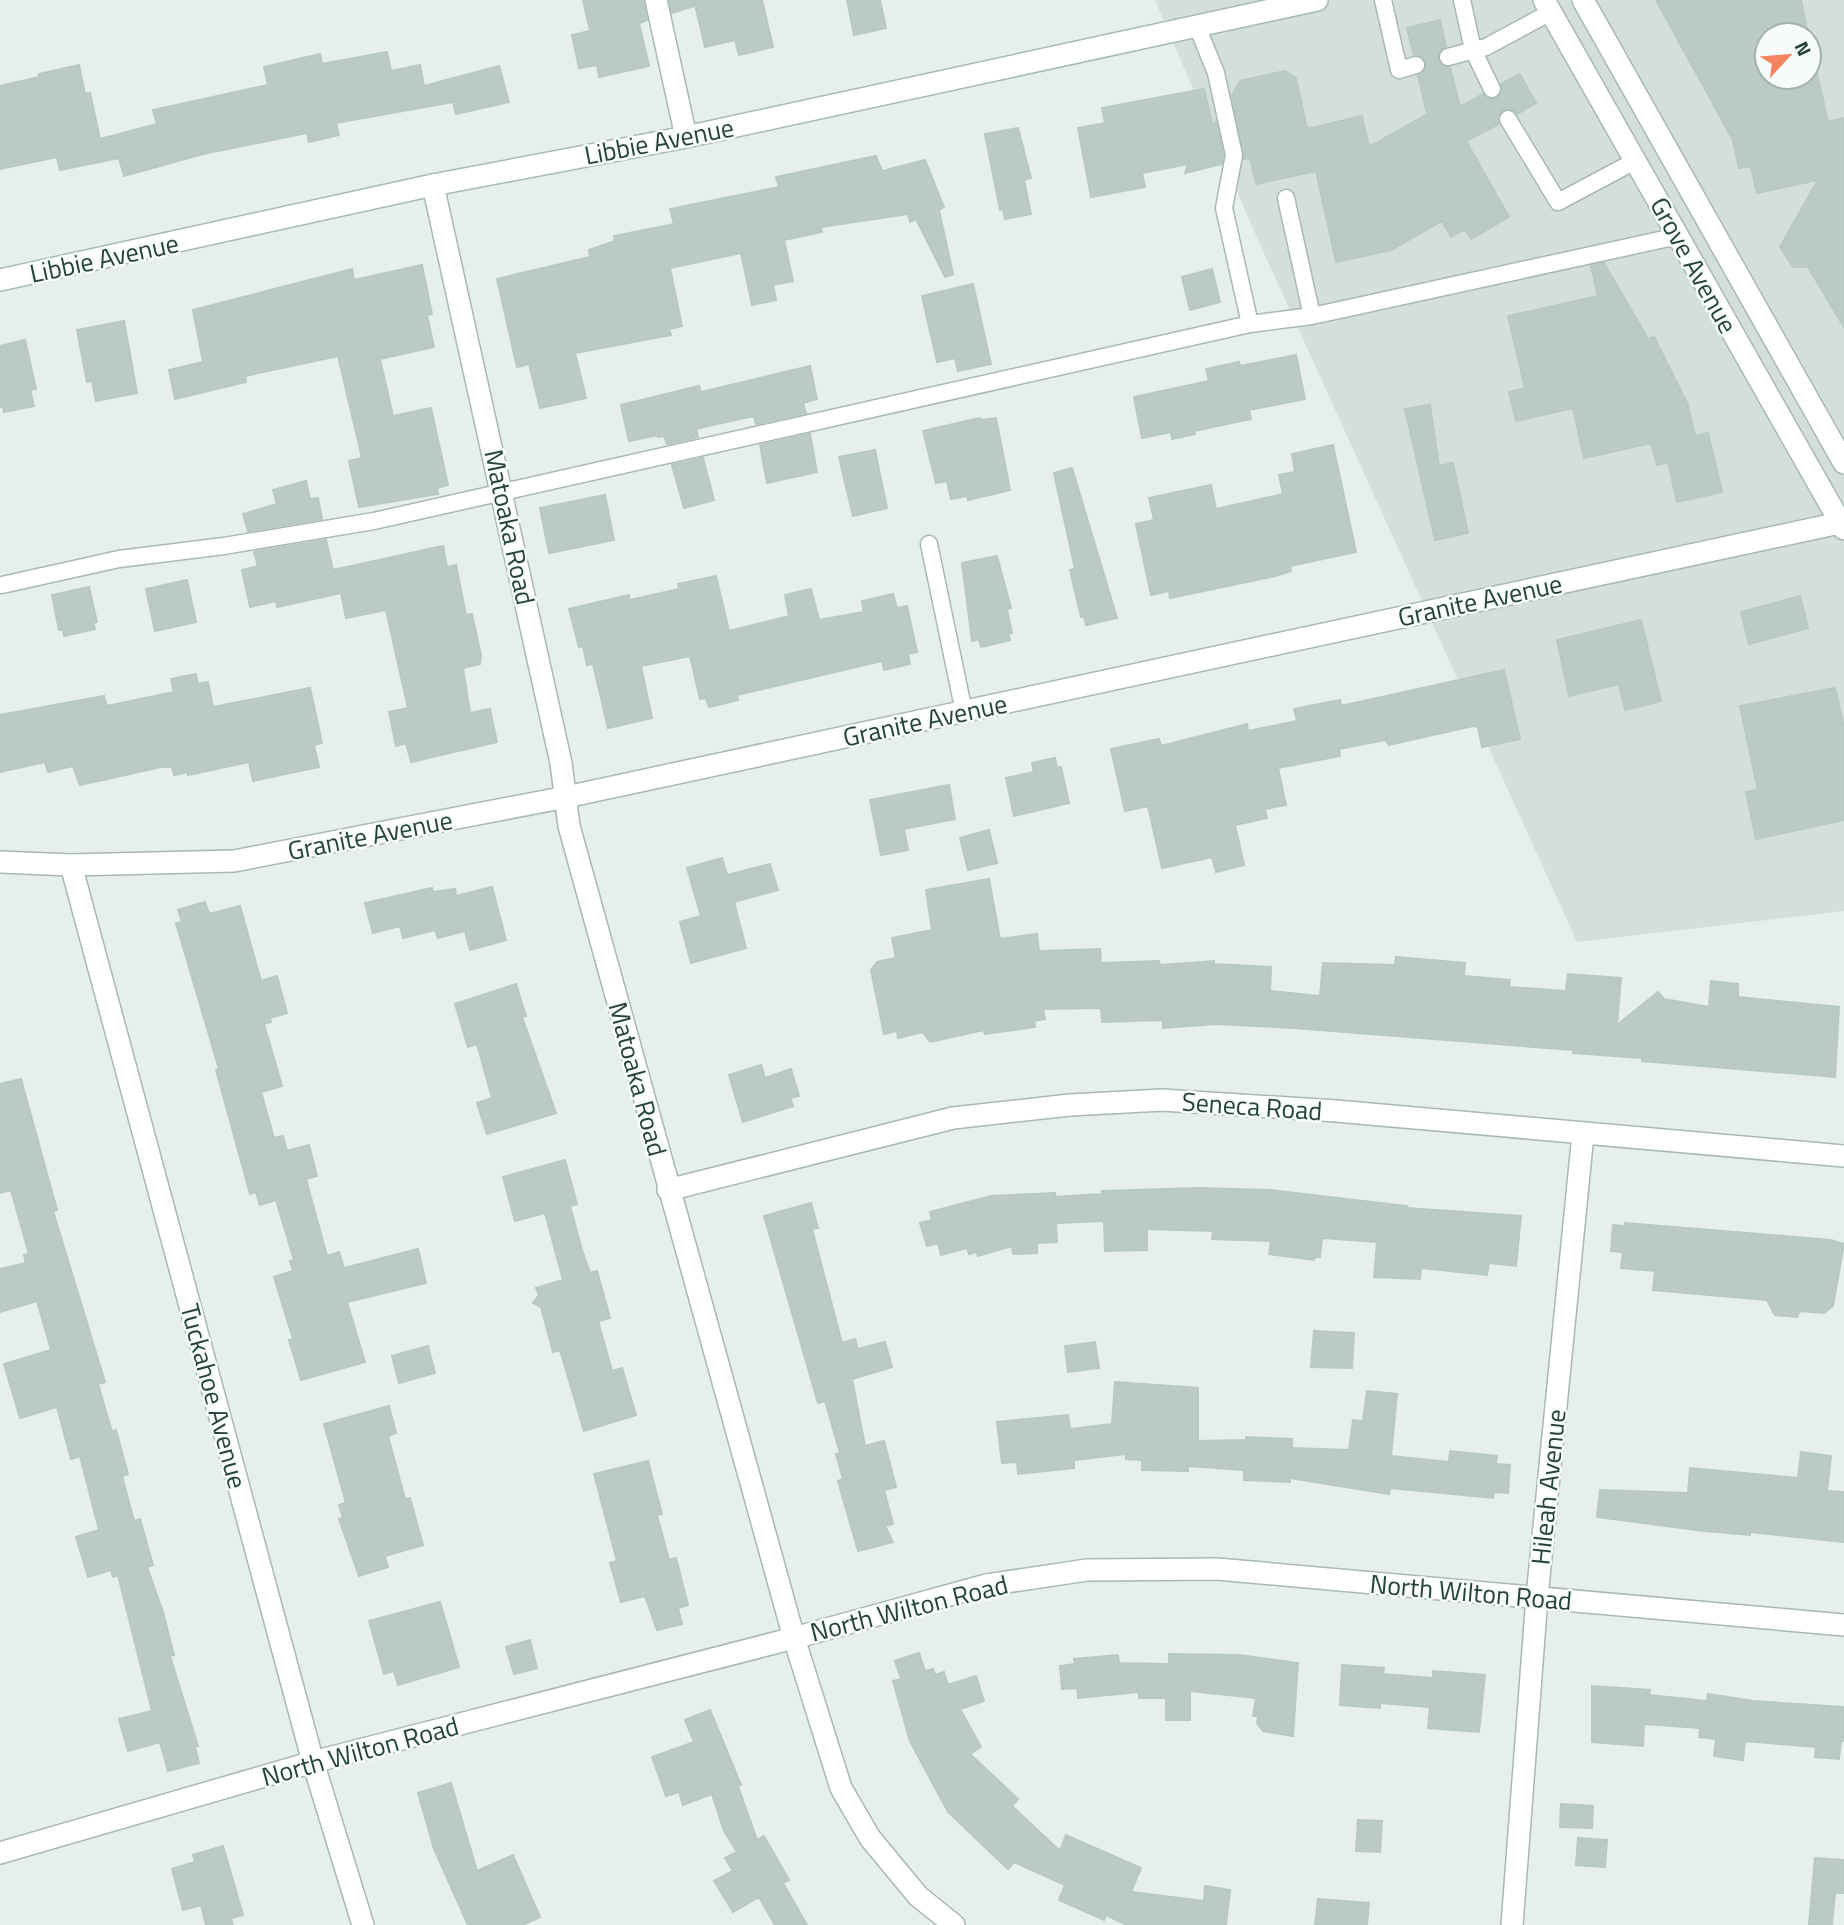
<svg xmlns="http://www.w3.org/2000/svg" width="1844" height="1925" font-family="'Titillium Web',sans-serif">
  <style>
    .built { fill: #d4dfda; fill-rule: evenodd }
    .building { fill: #bbcac4; stroke: #b8c9c2; stroke-width: 2 }
    .lines { fill: none; stroke-linecap: round; stroke-linejoin: round }
    .service-casing { stroke: #a8b8b2; stroke-width: 19 }
    .minor-casing { stroke: #a8b8b2; stroke-width: 24 }
    .tertiary-casing { stroke: #a8b8b2; stroke-width: 24 }
    .secondary-casing { stroke: #a4bbb3; stroke-width: 24 }
    .service { stroke: #fff; stroke-width: 16 }
    .minor { stroke: #fff; stroke-width: 21 }
    .tertiary { stroke: #fff; stroke-width: 21 }
    .secondary { stroke: #fff; stroke-width: 21 }
    .labels { text-anchor: middle; dominant-baseline: central; stroke-width: 5; stroke-linejoin: round; paint-order: stroke }
    .street-label { font-size: 26px; fill: #24423a; stroke: #f7fbf9 }
  </style>
  <rect width="100%" height="100%" fill="#e6efeb"/>
  <path class="built" d="M1155 0H1844V911L1577 942 1254 231ZM1767 35H1809V77H1767Z"/>
  <path class="building" d="M583 0H643L647 20 639 23 649 66 599 77 597 65 579 68 572 35 590 31Z
    M669 0H693L694 6 672 13Z
    M694 0H762L773 47 739 55 735 40 705 47Z
    M847 0H880L886 28 854 35Z
    M1656 0H1801L1808 35H1767V77H1809V38L1828 122 1844 118V327L1808 267H1793L1780 247 1818 180 1757 193 1751 166 1739 168 1733 140Z
    M1440 20 1446 47 1440 50 1438 59 1441 65 1450 67 1460 107 1483 94 1491 99 1497 98 1502 90 1501 84 1520 74 1536 103 1517 114 1512 110H1503L1499 115V124L1466 141 1509 217 1471 239 1465 229 1451 237 1442 221 1391 250 1336 262 1316 171 1256 184 1250 158 1244 159 1232 95 1240 81 1285 71 1296 78 1307 129 1362 116 1369 147 1427 114 1418 75 1424 72 1426 63 1423 57 1414 55 1407 28Z
    M387 52 391 71 420 65 424 86 499 66 509 102 456 114 453 102 336 123 339 135 309 142 307 133 203 154 124 176 119 158 60 170 57 157 0 169V86L39 77V74L79 65 85 94 90 93 100 139 157 124 153 110 268 85 264 67 320 54 322 64Z
    M1204 89 1213 127 1216 121 1223 155 1222 164 1185 173 1188 164 1142 173 1145 187 1091 197 1078 128 1105 123 1102 108Z
    M1018 128 1031 178 1024 180 1031 214 1005 219 1003 209 1000 210 985 134Z
    M876 156 882 171 925 160 944 207 939 210 953 274 945 277 916 219 910 222 908 214 821 227 822 232 784 240 793 281 773 285 776 300 752 305 741 253 670 268 682 326 669 329 671 335 575 353 586 398 540 408 529 364 517 367 497 279 590 257 589 250 615 241 614 236 674 224 670 209 779 187 776 177Z
    M1604 263 1648 339 1654 337 1688 405 1695 436 1708 433 1722 492 1677 502 1668 462 1657 465 1651 443 1584 458 1573 408 1516 421 1509 392 1525 388 1508 316 1598 296 1591 266Z
    M422 265 432 314 427 315 434 347 380 359 393 416 431 408 448 485 437 488 438 494 359 507 349 461 362 458 338 356 245 376 246 382 175 399 169 370 203 362 193 310 352 269 354 280Z
    M1212 269 1220 302 1190 310 1182 277Z
    M973 284 991 364 958 371 955 358 937 362 922 296Z
    M124 321 137 393 96 401 92 381 87 382 77 330Z
    M25 340 36 389 30 390 34 406 4 412 3 407H0V346Z
    M1296 355 1305 399 1249 410 1251 419 1194 431 1195 434 1172 439 1171 432 1142 438 1134 397 1209 381 1206 369 1239 362 1240 366Z
    M810 366 817 399 803 403 806 413 756 424 754 416 708 426 696 429 698 437 667 444 664 436 658 437V435L629 441 621 405 699 386 701 392Z
    M1430 405 1439 466 1453 463 1468 533 1435 540 1405 409Z
    M980 418 981 420 996 418 1010 490 968 500 967 496 951 499 947 481 936 483 923 431Z
    M810 434 817 472 767 483 760 445Z
    M1333 445 1356 552 1290 566 1291 571 1275 576 1170 598 1169 591 1151 595 1136 524 1154 520 1149 498 1211 485 1216 509 1283 494 1279 475 1295 472 1292 454Z
    M875 450 887 508 853 516 839 457Z
    M703 458 714 500 684 508 672 465Z
    M1072 468 1117 618 1086 625 1084 616 1081 617 1070 570 1075 569 1054 473Z
    M306 481 310 499 318 498 322 519 248 531 243 514 277 504 273 490Z
    M605 495 614 540 549 553 540 508Z
    M326 540 333 570 443 546 447 567 456 565 466 615 472 614 481 655 480 664 463 668 470 713 490 709 497 742 411 762 406 743 396 746 389 712 408 708 386 610 346 618 341 593 277 607 276 601 250 607 242 570 258 566 254 552Z
    M997 556 1011 608 1007 609 1012 633 1008 634 1010 640 981 647 979 639 972 641 962 563Z
    M716 576 729 631 789 616 785 595 811 589 819 620 864 612 862 601 893 594 897 608 907 606 917 652 908 654 910 664 884 670 882 661 737 695 738 700 709 707 706 698 700 699 690 656 641 666 652 718 608 728 593 664 587 665 583 646 579 647 569 609 629 595 630 600 679 589 678 584Z
    M187 580 196 622 155 631 146 589Z
    M89 587 97 622 93 623 95 629 64 636 63 629 59 630 52 595Z
    M1800 596 1808 628 1749 644 1741 612Z
    M1641 620 1661 701 1625 710 1619 684 1569 696 1557 640Z
    M1504 670 1520 739 1482 747 1478 727 1473 726 1389 745 1385 740 1339 749 1340 756 1278 768 1286 805 1265 809 1267 818 1235 825 1244 865 1216 872 1212 857 1162 868 1148 806 1125 811 1111 749 1159 739 1161 746 1247 724 1248 731 1297 721 1294 709 1340 700 1341 706Z
    M196 674 198 684 208 682 213 707 310 688 322 743 314 745 319 767 253 781 249 762 188 775V772L174 775 172 767H161L80 785 73 766 48 772 45 762 0 772V715L104 696 107 706 174 692 171 679Z
    M1835 688 1844 727V820L1756 839 1746 792 1758 790 1740 706Z
    M1055 758 1057 768 1061 767 1069 803 1014 816 1006 778 1034 772 1032 763Z
    M949 785 955 819 904 829 908 850 881 855 870 800Z
    M989 830 997 863 968 870 960 838Z
    M722 858 727 875 770 864 778 890 734 902 746 948 691 963 680 922 701 916 687 868Z
    M989 879 1000 939 1037 934 1039 951 1100 949 1101 963 1159 961 1160 965 1214 961V964L1271 967 1270 991 1320 996 1323 963 1395 965 1396 957 1465 963 1464 976 1510 980 1509 987 1566 991 1568 974 1621 978 1617 1025 1658 992 1664 999 1709 1007 1711 981 1738 984V997L1839 1007 1835 1077 1642 1061V1058L1573 1053V1050L1294 1028 1216 1024 1163 1028V1020L1102 1022 1101 1008 1043 1009 1045 1019 1034 1021 1035 1027 985 1034 984 1030 930 1042 923 1032 898 1038 897 1031 884 1034 871 970 877 962 896 958 892 938 932 930 926 890Z
    M492 887 506 940 470 950 465 931 438 938 435 930 403 938 400 926 373 933 365 903 432 888 433 892 455 889 456 896Z
    M205 902 209 914 240 906 261 981 277 976 287 1013 270 1018 271 1022 264 1024 282 1086 261 1092 274 1138 283 1136 287 1151 309 1145 317 1176 306 1179 327 1256 339 1252 344 1268 418 1249 426 1283 347 1302 365 1362 301 1380 289 1340 293 1339 274 1277 293 1271 290 1261 294 1260 276 1200 260 1205 256 1192 250 1194 216 1070 219 1069 176 923 182 922 178 910Z
    M516 984 526 1016 522 1017 556 1113 487 1134 477 1103 492 1098 477 1044 468 1047 455 1004Z
    M761 1065 765 1078 791 1069 799 1096 790 1098 793 1106 743 1122 729 1075Z
    M21 1079 57 1210 53 1211 105 1382 98 1384 112 1432 116 1430 128 1474 122 1476 134 1521 140 1519 153 1565 147 1567 163 1612 174 1655 170 1656 198 1746 195 1747 199 1763 168 1771 160 1742 128 1751 119 1719 152 1711 118 1575 113 1577 111 1570 88 1577 76 1537 99 1530 80 1456 71 1459 57 1407 20 1418 4 1364 51 1350 37 1301 0 1312V1269L26 1263 24 1255 29 1254 11 1190 0 1193V1084Z
    M565 1160 577 1204 570 1206 582 1250 590 1273 597 1271 610 1318 598 1321 612 1371 622 1368 636 1415 584 1431 560 1350 553 1352 541 1307 533 1303 539 1295 536 1288 563 1280 545 1213 515 1221 503 1177Z
    M1197 1188 1269 1190 1407 1206 1406 1208 1521 1216 1516 1266 1489 1263 1487 1275 1421 1268 1420 1279 1374 1277 1377 1242 1322 1238 1320 1257H1315L1314 1260 1269 1254 1271 1241 1212 1239 1213 1231 1147 1229V1250L1105 1251 1104 1221 1056 1223 1057 1242 1037 1243V1253L1013 1254 1012 1246 978 1256 977 1252 969 1254 967 1248 941 1255 938 1243 927 1246 920 1223 932 1220 930 1212 991 1196 1055 1193V1197L1102 1194V1191Z
    M811 1203 818 1228 812 1229 842 1343 855 1339 858 1349 885 1342 892 1367 852 1379 865 1446 884 1441 896 1487 884 1490 893 1524 885 1526 893 1542 858 1551 838 1481 843 1479 836 1454 840 1453 825 1401 818 1403 764 1216Z
    M1625 1223 1831 1240 1844 1244 1833 1306 1824 1313 1800 1311 1797 1317 1775 1315 1767 1300 1653 1290 1655 1271 1621 1268 1623 1252 1611 1251 1613 1225 1625 1226Z
    M1314 1331 1354 1333 1352 1368 1311 1367Z
    M1095 1342 1099 1368 1068 1372 1065 1346Z
    M428 1346 435 1373 399 1383 392 1356Z
    M1115 1382 1198 1388V1441L1246 1440V1437L1292 1439V1448L1349 1450 1353 1420 1363 1421 1367 1391 1397 1394 1391 1456 1449 1462 1450 1451 1497 1456 1496 1464 1510 1465 1508 1493 1494 1492 1493 1498 1390 1488 1389 1494 1290 1478V1482L1244 1480V1470L1188 1466V1471L1142 1470V1460L1126 1459V1454L1074 1460V1468L1018 1474 1017 1462 1002 1463 997 1422 1068 1415 1070 1429 1112 1424Z
    M389 1406 396 1433 388 1436 405 1499 410 1498 423 1545 385 1556 388 1567 359 1576 339 1519 343 1518 339 1505 346 1503 324 1424Z
    M1801 1452 1831 1456 1827 1491 1844 1492V1542L1750 1532V1535L1704 1531 1597 1517 1600 1490 1688 1493 1690 1468 1798 1478Z
    M648 1461 662 1514 657 1515 669 1560 676 1558 688 1605 678 1608 682 1624 657 1630 645 1596 621 1602 610 1563 617 1561 594 1474Z
    M440 1602 459 1667 398 1685 394 1671 384 1674 369 1621Z
    M530 1640 537 1668 514 1674 506 1647Z
    M919 1653 925 1671 933 1669 935 1675 944 1672 948 1685 976 1676 984 1701 960 1709 981 1747 970 1754 1018 1799 1012 1806 1060 1851 1066 1835 1141 1868 1131 1892 1204 1901 1205 1886 1230 1890 1226 1925H1127L1106 1915 1104 1920 1059 1900 1065 1885 1014 1862 1008 1869 948 1812 910 1741 893 1681 901 1679 895 1661Z
    M1169 1654 1239 1655 1298 1663 1293 1736 1263 1731 1257 1723 1258 1716H1253L1256 1698 1190 1691V1720H1166V1698H1139V1692L1078 1698 1077 1688 1062 1689 1060 1666 1075 1664 1074 1659 1118 1655 1119 1663 1169 1664Z
    M1342 1665 1384 1668 1383 1674 1433 1678V1671L1485 1675 1479 1732 1428 1728 1430 1707 1380 1703V1708L1340 1705Z
    M1592 1686 1650 1690 1649 1695 1707 1701 1708 1694 1753 1701 1844 1707V1741H1841L1839 1759 1815 1757 1816 1747 1745 1741 1743 1760 1714 1756 1716 1739 1699 1737 1700 1728 1644 1724 1643 1746 1592 1742Z
    M710 1710 741 1785 738 1786 757 1840 764 1836 789 1880 783 1883 807 1925H775L759 1897 733 1912 714 1881 733 1871 725 1858 737 1852 724 1831 712 1794 683 1805 679 1792 666 1796 652 1757 694 1742 685 1720Z
    M451 1783 477 1871 513 1855 540 1917 523 1925H468L434 1849 418 1793Z
    M1561 1804 1593 1806 1592 1828 1560 1827Z
    M1358 1820 1382 1821 1380 1852 1356 1851Z
    M1578 1838 1607 1840 1605 1867 1576 1865Z
    M223 1846 243 1915 231 1918 233 1925H206L201 1905 183 1910 172 1869 195 1862 193 1855Z
    M1815 1858 1844 1860V1893H1835L1832 1925H1809Z
    M1318 1899 1369 1903 1367 1925H1315Z"/>
  <g class="lines">
    <g class="service-casing">
      <path id="service" d="M1383 0 1399 70 1416 65
        M1462 0 1473 50 1492 89
        M1197 26 1216 73 1234 155 1224 208 1250 324
        M1448 57 1486 47 1551 12
        M1508 119 1558 202 1635 161
        M1286 198 1312 316
        M929 544 964 712
        M2 585 119 559 224 546 374 521 1250 324 1312 316 1678 236"/>
    </g>
    <g class="minor-casing">
      <path id="minor" d="M656 0 686 137
        M433 185 561 763 569 826 794 1638 841 1788 870 1838 918 1896 954 1925
        M0 862 71 865 234 861 566 797 1844 522
        M71 865 313 1762 363 1925
        M668 1190 953 1118 1070 1105 1162 1100 1336 1111 1844 1156
        M0 1853 313 1762 794 1638 986 1585 1087 1570 1217 1569 1844 1625
        M1512 1925 1537 1597 1583 1134"/>
    </g>
    <g class="tertiary-casing">
      <path id="tertiary" d="M1544 0 1844 529
        M1583 0 1844 463"/>
    </g>
    <g class="secondary-casing">
      <path id="secondary" d="M0 280 433 185 686 137 1317 0"/>
    </g>
    <use href="#service" class="service"/>
    <use href="#minor" class="minor"/>
    <use href="#tertiary" class="tertiary"/>
    <use href="#secondary" class="secondary"/>
  </g>
  <g class="labels">
    <g class="street-label">
      <text transform="translate(659 141) rotate(-11)">Libbie Avenue</text>
      <text transform="translate(104 258) rotate(-12)">Libbie Avenue</text>
      <text transform="translate(1694 265) rotate(61)">Grove Avenue</text>
      <text transform="translate(510 527) rotate(78)">Matoaka Road</text>
      <text transform="translate(1480 600) rotate(-12)">Granite Avenue</text>
      <text transform="translate(925 720) rotate(-12)">Granite Avenue</text>
      <text transform="translate(370 835) rotate(-11)">Granite Avenue</text>
      <text transform="translate(638 1079) rotate(75)">Matoaka Road</text>
      <text transform="translate(1252 1106) rotate(4)">Seneca Road</text>
      <text transform="translate(214 1396) rotate(75)">Tuckahoe Avenue</text>
      <text transform="translate(1548 1487) rotate(-84)">Hileah Avenue</text>
      <text transform="translate(1471 1592) rotate(5)">North Wilton Road</text>
      <text transform="translate(909 1608) rotate(-14)">North Wilton Road</text>
      <text transform="translate(360 1751) rotate(-15)">North Wilton Road</text>
    </g>
  </g>
  <g transform="translate(1788 56) rotate(64)"><circle r="33" fill="#f7fbf9" stroke="#a3b1ad" stroke-width="2"/>
  <path d="M0-5L12 26L0 18L-12 26Z" fill="#f4845f"/>
  <text y="-10" font-size="19" font-weight="bold" text-anchor="middle" fill="#24423a">N</text>
  </g>
</svg>
